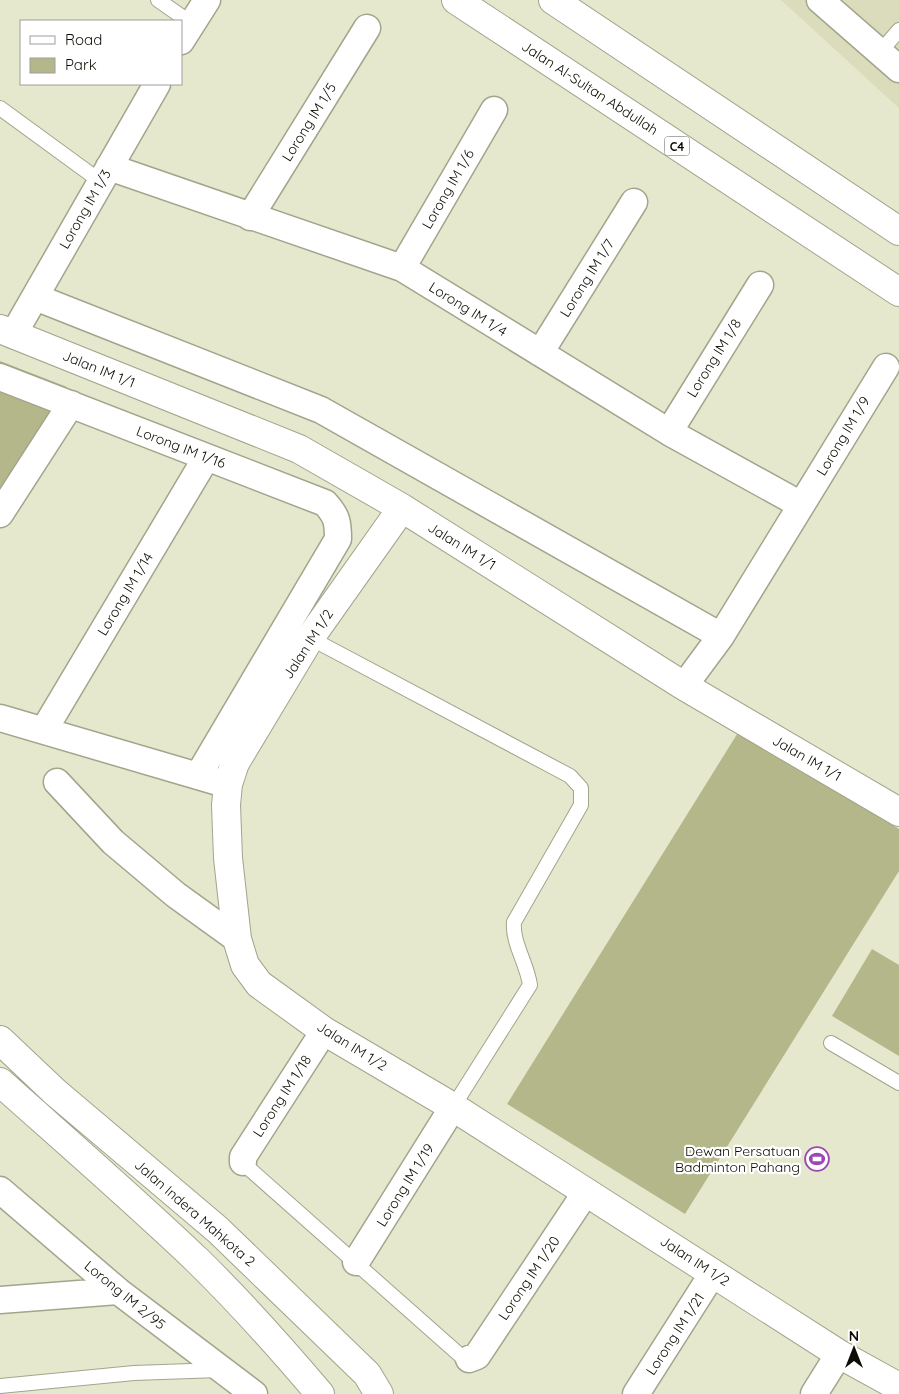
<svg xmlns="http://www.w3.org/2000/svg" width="899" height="1394" font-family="Quicksand,sans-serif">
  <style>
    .built { fill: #dadcbb }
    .green { fill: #b4b789 }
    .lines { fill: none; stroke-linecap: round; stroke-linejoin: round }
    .service-casing { stroke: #a3a48c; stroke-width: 16 }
    .minor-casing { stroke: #a3a48c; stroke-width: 29 }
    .tertiary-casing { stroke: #a3a48c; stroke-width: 30 }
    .primary-casing { stroke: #a3a48c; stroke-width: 30 }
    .service { stroke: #fff; stroke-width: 14 }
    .minor { stroke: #fff; stroke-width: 26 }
    .tertiary { stroke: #fff; stroke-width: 28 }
    .primary { stroke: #fff; stroke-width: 28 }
    .labels { text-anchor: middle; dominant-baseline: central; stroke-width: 4.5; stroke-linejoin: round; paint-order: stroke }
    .shield { fill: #fff; stroke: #565650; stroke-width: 1 }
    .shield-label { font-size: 12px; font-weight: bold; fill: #0d0d05 }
    .street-label { font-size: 14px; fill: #0d0d05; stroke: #fff }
    .poi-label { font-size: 14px; fill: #0d0d05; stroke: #fff; text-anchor: end }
  </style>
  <rect width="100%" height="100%" fill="#e6e8ce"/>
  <path class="built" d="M781 0H899V108Z"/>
  <path class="green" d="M0 361 67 387 0 499Z
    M739 731 899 829V871L685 1214 507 1104Z
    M872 949 899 965V1056L832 1016Z"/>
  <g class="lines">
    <g class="service-casing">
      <path id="service" d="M158 0 191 23
        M880 52 899 30
        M0 108 100 181
        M310 638 570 776 581 788V805L514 922C512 943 527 963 530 985L453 1107
        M831 1043 899 1083
        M243 1162 245 1165 462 1357 469 1359
        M0 1386 134 1373 219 1370"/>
    </g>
    <g class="minor-casing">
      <path id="minor" d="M820 0 899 69
        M181 41 207 0
        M109 167 402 268 669 432 801 505
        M250 217 367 28
        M402 268 494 110
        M35 297 321 410 721 636
        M13 335 157 84
        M540 353 634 202
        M0 377 325 503C337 516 338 522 338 539L198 776
        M669 432 760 285
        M0 514 71 404
        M684 686 721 636 886 367
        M0 718 215 781
        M44 730 206 458
        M57 782 113 842 176 895 237 939
        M243 1162V1157L324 1031
        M0 1190 118 1291 254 1394
        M356 1262 453 1107
        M0 1300 118 1291
        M469 1359 477 1356 586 1192
        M636 1394 713 1273
        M814 1394 839 1354"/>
    </g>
    <g class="tertiary-casing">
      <path id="tertiary" d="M0 329 299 449 402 508 684 686 899 812
        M402 508 310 638 235 763 228 784 226 805 228 858 237 939 245 965 259 984 324 1031 453 1107 839 1354 899 1387
        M0 1040 55 1092 218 1230 367 1374 379 1394
        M0 1082C66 1141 133 1199 197 1260 240 1302 281 1348 320 1394"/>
    </g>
    <g class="primary-casing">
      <path id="primary" d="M456 0 899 292
        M553 0 899 231"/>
    </g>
    <use href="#service" class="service"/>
    <use href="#minor" class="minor"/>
    <use href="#tertiary" class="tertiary"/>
    <use href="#primary" class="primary"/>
  </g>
  <defs>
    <g id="stadium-ring" transform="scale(1.25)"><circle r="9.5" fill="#fff" stroke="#9c47b5" stroke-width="1.5"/><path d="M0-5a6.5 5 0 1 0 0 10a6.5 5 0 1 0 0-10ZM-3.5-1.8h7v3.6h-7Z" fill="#9c47b5"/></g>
  </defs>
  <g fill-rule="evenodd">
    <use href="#stadium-ring" x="817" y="1159"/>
  </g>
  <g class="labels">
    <rect class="shield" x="664.5" y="136.5" width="25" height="19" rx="4"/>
    <g class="shield-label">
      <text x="677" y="146">C4</text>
    </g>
    <g class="street-label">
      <text transform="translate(590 88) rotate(33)">Jalan Al-Sultan Abdullah</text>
      <text transform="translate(309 122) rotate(-58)">Lorong IM 1/5</text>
      <text transform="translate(448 189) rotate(-60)">Lorong IM 1/6</text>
      <text transform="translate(85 209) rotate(-60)">Lorong IM 1/3</text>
      <text transform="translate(587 278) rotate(-58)">Lorong IM 1/7</text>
      <text transform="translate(468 309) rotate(32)">Lorong IM 1/4</text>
      <text transform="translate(714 358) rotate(-58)">Lorong IM 1/8</text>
      <text transform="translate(99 369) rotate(22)">Jalan IM 1/1</text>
      <text transform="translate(843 436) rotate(-59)">Lorong IM 1/9</text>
      <text transform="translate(181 447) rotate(21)">Lorong IM 1/16</text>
      <text transform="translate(462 546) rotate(32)">Jalan IM 1/1</text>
      <text transform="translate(125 594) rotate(-59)">Lorong IM 1/14</text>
      <text transform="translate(308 644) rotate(-57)">Jalan IM 1/2</text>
      <text transform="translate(807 758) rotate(30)">Jalan IM 1/1</text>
      <text transform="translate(352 1046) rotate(32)">Jalan IM 1/2</text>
      <text transform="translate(282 1096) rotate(-57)">Lorong IM 1/18</text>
      <text transform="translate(405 1185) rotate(-58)">Lorong IM 1/19</text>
      <text transform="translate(195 1213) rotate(41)">Jalan Indera Mahkota 2</text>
      <text transform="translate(695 1261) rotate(33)">Jalan IM 1/2</text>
      <text transform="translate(529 1278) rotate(-56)">Lorong IM 1/20</text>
      <text transform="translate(125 1295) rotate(39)">Lorong IM 2/95</text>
      <text transform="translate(675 1334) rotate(-57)">Lorong IM 1/21</text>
    </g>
    <g class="poi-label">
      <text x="800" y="1151">Dewan Persatuan<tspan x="800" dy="16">Badminton Pahang</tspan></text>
    </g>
  </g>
  <rect x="20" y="20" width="162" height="65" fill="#ffffff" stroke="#9e9e9b"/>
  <rect x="30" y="36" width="25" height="8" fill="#ffffff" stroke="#9e9e9b"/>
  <text x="65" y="45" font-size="15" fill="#0d0d05">Road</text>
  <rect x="30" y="58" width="25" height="15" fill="#b4b789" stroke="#9e9e9b"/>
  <text x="65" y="70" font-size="15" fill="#0d0d05">Park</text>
  <g transform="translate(854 1349)" stroke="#ffffff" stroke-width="4" paint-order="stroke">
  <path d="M0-4L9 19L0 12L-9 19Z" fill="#0d0d05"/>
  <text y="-8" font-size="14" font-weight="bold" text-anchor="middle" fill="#0d0d05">N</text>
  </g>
</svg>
